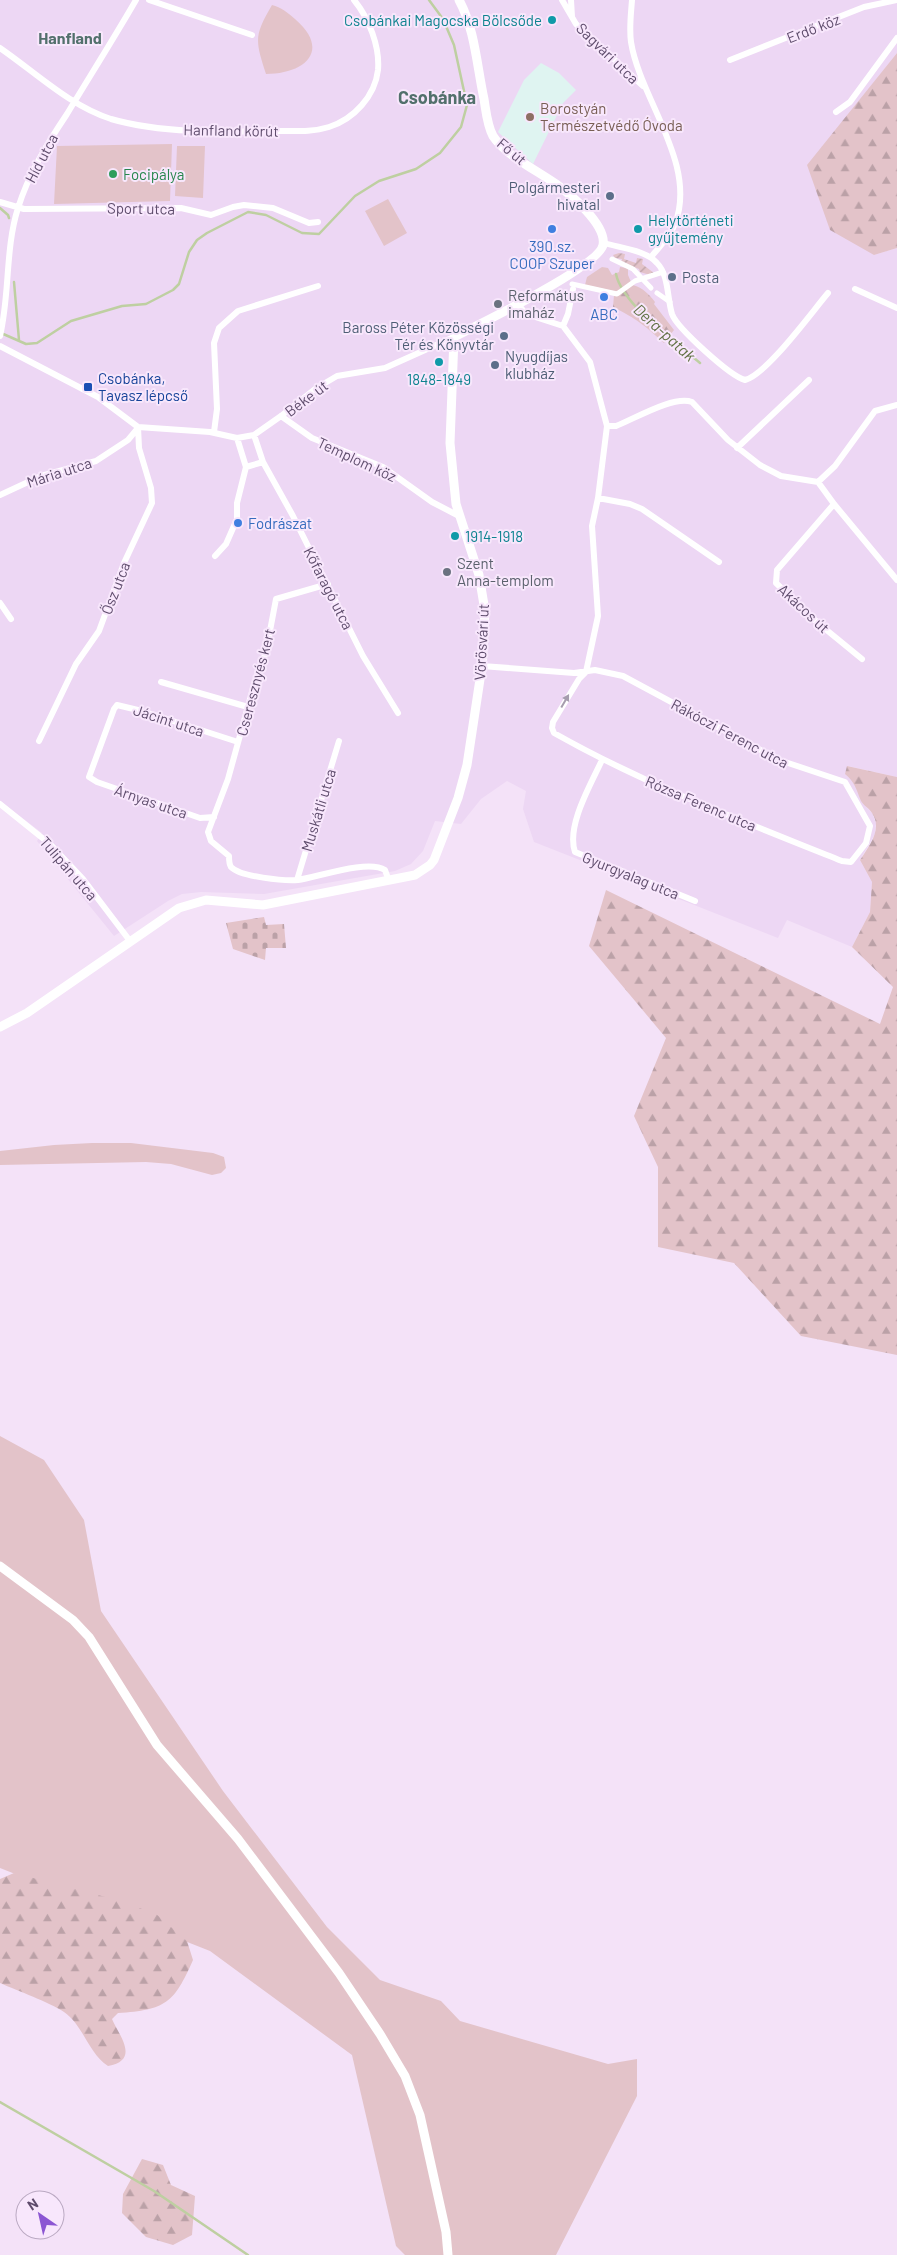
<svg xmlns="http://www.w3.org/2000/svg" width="897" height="2255" font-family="Barlow,sans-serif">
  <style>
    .residential { fill: #edd7f4 }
    .education { fill: #dff4f1 }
    .green { fill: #e3c3c9 }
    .forest { fill: url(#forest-firs) }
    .cemetery { fill: url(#cemetery-stones) }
    .garden { fill: url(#garden-furrows) }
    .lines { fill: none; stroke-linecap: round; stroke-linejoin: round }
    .stream { stroke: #becfa1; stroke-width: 2.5 }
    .pedestrian { stroke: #fff; stroke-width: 5 }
    .minor { stroke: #fff; stroke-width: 6 }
    .secondary { stroke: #fff; stroke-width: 9 }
    .oneway { fill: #a69dae }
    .culture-dot { fill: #0f9aa8; stroke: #f8e7fc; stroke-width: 2 }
    .education-dot { fill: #8d6e63; stroke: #f8e7fc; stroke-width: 2 }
    .leisure-dot { fill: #2e9e5b; stroke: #f8e7fc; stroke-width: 2 }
    .service-dot { fill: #5c6f8a; stroke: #f8e7fc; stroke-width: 2 }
    .shop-dot { fill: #3f7fe0; stroke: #f8e7fc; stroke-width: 2 }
    .worship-dot { fill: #6b7280; stroke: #f8e7fc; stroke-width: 2 }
    .transit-dot { fill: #1a4fb4; stroke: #f8e7fc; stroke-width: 2 }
    .labels { text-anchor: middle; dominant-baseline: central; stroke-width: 4; stroke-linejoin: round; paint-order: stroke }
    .culture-label { font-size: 15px; fill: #0d838f; stroke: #f8e7fc; text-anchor: start }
    .street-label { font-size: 15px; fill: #5e4c6c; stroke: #f8e7fc }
    .education-label { font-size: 15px; fill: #785e54; stroke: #f8e7fc; text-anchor: start }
    .leisure-label { font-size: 15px; fill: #27864d; stroke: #f8e7fc; text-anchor: start }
    .service-label { font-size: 15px; fill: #4e5e75; stroke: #f8e7fc; text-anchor: end }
    .shop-label { font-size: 15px; fill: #366cbe; stroke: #f8e7fc }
    .worship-label { font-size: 15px; fill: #5b616d; stroke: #f8e7fc; text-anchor: start }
    .transit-label { font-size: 15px; fill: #164399; stroke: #f8e7fc; text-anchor: start }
    .neighbourhood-label { font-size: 16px; font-weight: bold; fill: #52706c; stroke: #f8e7fc }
    .water-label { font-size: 16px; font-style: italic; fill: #5f7042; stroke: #f8e7fc }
    .quarter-label { font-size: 18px; font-weight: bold; fill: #52706c; stroke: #f8e7fc }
  </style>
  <defs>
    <pattern id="forest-firs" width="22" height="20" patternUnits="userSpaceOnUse" patternTransform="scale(1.25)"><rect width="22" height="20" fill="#e3c3c9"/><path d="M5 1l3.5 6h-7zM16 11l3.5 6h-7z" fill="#bba1a7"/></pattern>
    <pattern id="cemetery-stones" width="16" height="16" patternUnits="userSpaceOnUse" patternTransform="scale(1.25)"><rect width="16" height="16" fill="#e3c3c9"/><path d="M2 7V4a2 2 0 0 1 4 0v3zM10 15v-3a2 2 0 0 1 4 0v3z" fill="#bba1a7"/></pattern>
    <pattern id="garden-furrows" width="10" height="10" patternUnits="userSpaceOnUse" patternTransform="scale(1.25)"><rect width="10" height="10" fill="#e3c3c9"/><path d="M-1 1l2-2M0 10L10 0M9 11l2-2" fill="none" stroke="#bba1a7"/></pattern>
  </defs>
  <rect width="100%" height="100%" fill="#f4e2f8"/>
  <path class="residential" d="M0 0H897V53L808 166 874 255 897 248V777L848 766 862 802 872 813 876 823 875 834 860 860 872 882 870 912 852 947 787 920 778 938 534 842 523 809 526 791 507 781 481 799 461 824 435 821 423 851 411 864 395 871 264 894 201 892 182 894 168 901 114 936 37 841 42 833 0 801Z"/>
  <path class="education" d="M541 63 559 73 576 90 563 103 533 164 498 132 524 80Z"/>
  <path class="green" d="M272 5C281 7 288 13 295 19 332 51 304 74 266 74 255 40 254 36 272 5Z
    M172 144 170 201 54 204 57 146Z
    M177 146H205L203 198 175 196Z
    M388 199 407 233 384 246 365 211Z
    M602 267 608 268 612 275 619 272 620 267 628 268V275L631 282 618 292 585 285 587 277Z
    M92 1143H131L213 1153 224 1157 226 1168 221 1173 212 1175 171 1164 146 1162 0 1165V1151L54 1145Z
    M0 1436 44 1460 84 1520 101 1611 223 1791 327 1927 380 1980 441 2001 460 2021 608 2064 637 2059V2096L556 2255H405L396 2246 352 2055 210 1951 0 1868Z"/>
  <path class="forest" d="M897 53V248L874 255 830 230 807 165Z
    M633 285C643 288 649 294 655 302L654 304 674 330 664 343C644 325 637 319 613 307L614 295Z
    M847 766 897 777V1355L801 1336 734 1263 658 1247V1167L634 1116 666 1038 589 946 606 890 880 1024 893 987 852 947 870 912 872 882 860 860C869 846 883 829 872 813 869 808 864 806 861 801 856 789 855 782 845 774Z
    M14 1873 117 1900 156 1914 187 1941 193 1960C174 2003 166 2010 118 2013L112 2019C120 2037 140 2060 108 2066 88 2053 84 2026 64 2012 49 2002 18 1991 0 1983V1879Z
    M142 2159 163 2165 171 2185 195 2196 192 2235 173 2245 146 2237 122 2213 123 2194Z"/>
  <path class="cemetery" d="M264 917 266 925 284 924 286 948H266L265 960 233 949 226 923Z"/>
  <path class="garden" d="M619 253 625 254 624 259 636 263 637 258 643 259 642 264 654 273 650 275 640 272 639 269 621 262 622 259 615 258 613 255Z"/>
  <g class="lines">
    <path class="stream" d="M0 208 8 215 9 218
      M616 274C622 304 676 343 700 363
      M14 282 19 340
      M1 333 26 344 37 343 71 321 122 306 146 304 173 290 179 284 189 252 197 240 207 233 248 212 266 215 302 233 319 234 355 196 379 181 416 169 440 153 461 127 467 105 454 45 443 19 429 0
      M0 2102 154 2191 248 2255"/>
    <path class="pedestrian" d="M612 259 633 269 651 288
      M572 284 617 294 635 281 663 272
      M657 293 670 302"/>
    <path class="minor" d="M149 0 252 35
      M562 0 576 24 643 86
      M571 0 572 17
      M632 0C631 14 629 28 631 42 640 99 698 164 675 224 670 237 659 247 651 257
      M0 48C35 72 70 106 111 119 163 134 226 132 280 131 296 131 313 132 329 127 354 119 375 96 378 70 380 47 369 18 354 0
      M730 60 864 7 897 0
      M836 112 850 102 897 38
      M0 202 24 209 181 208 211 215 233 207 244 205 273 208 309 223 318 222
      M604 243C620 248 646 250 657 263 669 275 667 298 672 314 677 328 730 376 745 380 767 374 811 313 828 293
      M855 289 897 308
      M563 326 568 314 573 289
      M0 336C10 294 5 249 18 208 29 173 47 144 67 114 90 76 114 38 136 0
      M0 346 98 397 138 427 210 432 237 438 254 435 281 416 315 389 337 376 385 368 454 337
      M281 416 312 438 383 467 432 502 459 516
      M607 426H616C634 419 674 395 692 402L728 440 760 465 781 476 818 482 834 504 897 580
      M214 432 217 409 214 343 219 328 238 311 318 286
      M254 435 263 462 293 516 363 656 398 713
      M237 438 246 467
      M737 448 809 380
      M246 467 263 462
      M818 482 835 466 875 411 897 405
      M0 495 41 476 96 461 128 440 138 428
      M598 498 630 504 642 509 719 562
      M834 504 777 570 776 583 818 623 862 659
      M215 556 226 544 237 519V503L246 467
      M328 584 276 599 266 652 255 681 228 779 208 832 211 841 229 856C229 859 229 864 231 867 240 877 285 881 298 880 318 877 368 859 385 870L389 881
      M0 603 11 619
      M482 666 574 673 595 670 623 676 779 760 845 782 870 826 866 843 851 862 842 861C745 822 646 785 554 733L552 728 553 722 579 679 586 672 598 616 592 526 598 498 607 426 590 362 563 326 526 314 518 304
      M161 682 248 707
      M39 741 76 664 99 631 124 563 152 503 151 488 139 448 138 427
      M602 760C591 784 566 826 575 852L695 901
      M0 804 51 845 83 879 130 941
      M214 817 200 818 97 782 89 777 114 709 117 705 142 711 238 742
      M297 880 339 741"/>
    <path class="secondary" d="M0 1027 27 1013 179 908 206 900 263 905 415 875 430 865 434 860 458 798 467 765 482 666 485 611 479 575 456 504 450 443 454 337C478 325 599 266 603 245 607 225 570 194 556 184 538 171 505 155 493 136 487 125 486 111 484 99 477 67 475 29 459 0
      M0 1566 73 1620 89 1637 157 1745 238 1839 339 1973 380 2034 405 2076 420 2115 446 2232 448 2255"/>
  </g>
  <defs><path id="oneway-solid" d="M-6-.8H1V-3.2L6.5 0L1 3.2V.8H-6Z" transform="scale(1.25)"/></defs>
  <use class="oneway" href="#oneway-solid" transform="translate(565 701) rotate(-60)"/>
  <g class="culture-dot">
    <circle cx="552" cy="20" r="5"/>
    <circle cx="638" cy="229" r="5"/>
    <circle cx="439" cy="362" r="5"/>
    <circle cx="455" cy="536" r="5"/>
  </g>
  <circle class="education-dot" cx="530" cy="117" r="5"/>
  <circle class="leisure-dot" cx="113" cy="174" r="5"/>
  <g class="service-dot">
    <circle cx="610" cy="196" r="5"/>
    <circle cx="672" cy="277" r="5"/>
    <circle cx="504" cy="336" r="5"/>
    <circle cx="495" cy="365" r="5"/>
  </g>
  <g class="shop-dot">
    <circle cx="552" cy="229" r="5"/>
    <circle cx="604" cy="297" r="5"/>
    <circle cx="238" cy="523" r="5"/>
  </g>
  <g class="worship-dot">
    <circle cx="498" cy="304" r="5"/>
    <circle cx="447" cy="572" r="5"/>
  </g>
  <rect class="transit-dot" x="83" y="382" width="10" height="10" rx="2.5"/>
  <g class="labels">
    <g class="culture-label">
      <text x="542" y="20" text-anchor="end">Csobánkai Magocska Bölcsőde</text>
      <text x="648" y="220">Helytörténeti<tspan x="648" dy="17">gyűjtemény</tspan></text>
      <text x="439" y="379" text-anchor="middle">1848-1849</text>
      <text x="465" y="536">1914-1918</text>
    </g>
    <g class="street-label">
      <text transform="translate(813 28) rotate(-21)">Erdő köz</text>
      <text transform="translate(608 53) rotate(44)">Sagvári utca</text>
      <text transform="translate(231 130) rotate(1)">Hanfland körút</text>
      <text transform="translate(512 151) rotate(40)">Fő út</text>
      <text transform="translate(41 158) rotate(-62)">Híd utca</text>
      <text transform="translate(141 208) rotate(1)">Sport utca</text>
      <text transform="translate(306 398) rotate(-37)">Béke út</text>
      <text transform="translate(357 459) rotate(25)">Templom köz</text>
      <text transform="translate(59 472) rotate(-18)">Mária utca</text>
      <text transform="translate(115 588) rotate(-69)">Ősz utca</text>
      <text transform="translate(329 588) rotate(63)">Kőfaragó utca</text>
      <text transform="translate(804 608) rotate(43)">Akácos út</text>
      <text transform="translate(481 642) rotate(-87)">Vörösvári út</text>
      <text transform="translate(255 682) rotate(-75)">Cseresznyés kert</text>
      <text transform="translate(169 720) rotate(18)">Jácint utca</text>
      <text transform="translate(730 733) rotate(28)">Rákóczi Ferenc utca</text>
      <text transform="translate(151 801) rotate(19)">Árnyas utca</text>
      <text transform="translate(701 803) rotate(23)">Rózsa Ferenc utca</text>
      <text transform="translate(318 810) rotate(-73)">Muskátli utca</text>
      <text transform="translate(69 868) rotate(49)">Tulipán utca</text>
      <text transform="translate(631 875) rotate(22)">Gyurgyalag utca</text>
    </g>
    <g class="education-label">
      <text x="540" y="108">Borostyán<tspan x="540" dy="17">Természetvédő Óvoda</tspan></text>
    </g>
    <g class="leisure-label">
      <text x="123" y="174">Focipálya</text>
    </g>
    <g class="service-label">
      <text x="600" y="187">Polgármesteri<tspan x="600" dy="17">hivatal</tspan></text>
      <text x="682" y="277" text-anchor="start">Posta</text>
      <text x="494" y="327">Baross Péter Közösségi<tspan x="494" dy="17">Tér és Könyvtár</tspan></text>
      <text x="505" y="356" text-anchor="start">Nyugdíjas<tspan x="505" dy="17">klubház</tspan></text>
    </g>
    <g class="shop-label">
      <text x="552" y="246">390.sz.<tspan x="552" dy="17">COOP Szuper</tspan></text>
      <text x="604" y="314">ABC</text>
      <text x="248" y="523" text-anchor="start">Fodrászat</text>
    </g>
    <g class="worship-label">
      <text x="508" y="295">Református<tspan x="508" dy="17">imaház</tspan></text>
      <text x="457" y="563">Szent<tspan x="457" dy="17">Anna-templom</tspan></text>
    </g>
    <g class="transit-label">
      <text x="98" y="378">Csobánka,<tspan x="98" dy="17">Tavasz lépcső</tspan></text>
    </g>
    <g class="neighbourhood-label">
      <text x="70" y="37">Hanfland</text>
    </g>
    <g class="water-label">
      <text transform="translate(665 332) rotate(42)">Dera-patak</text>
    </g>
    <g class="quarter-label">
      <text x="437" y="97">Csobánka</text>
    </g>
  </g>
  <g transform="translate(40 2215) rotate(326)"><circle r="24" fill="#f8e7fc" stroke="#baa9c2"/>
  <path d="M0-4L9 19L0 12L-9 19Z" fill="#8c56d3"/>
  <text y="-8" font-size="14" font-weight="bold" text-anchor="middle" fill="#5e4c6c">N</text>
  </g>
</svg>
